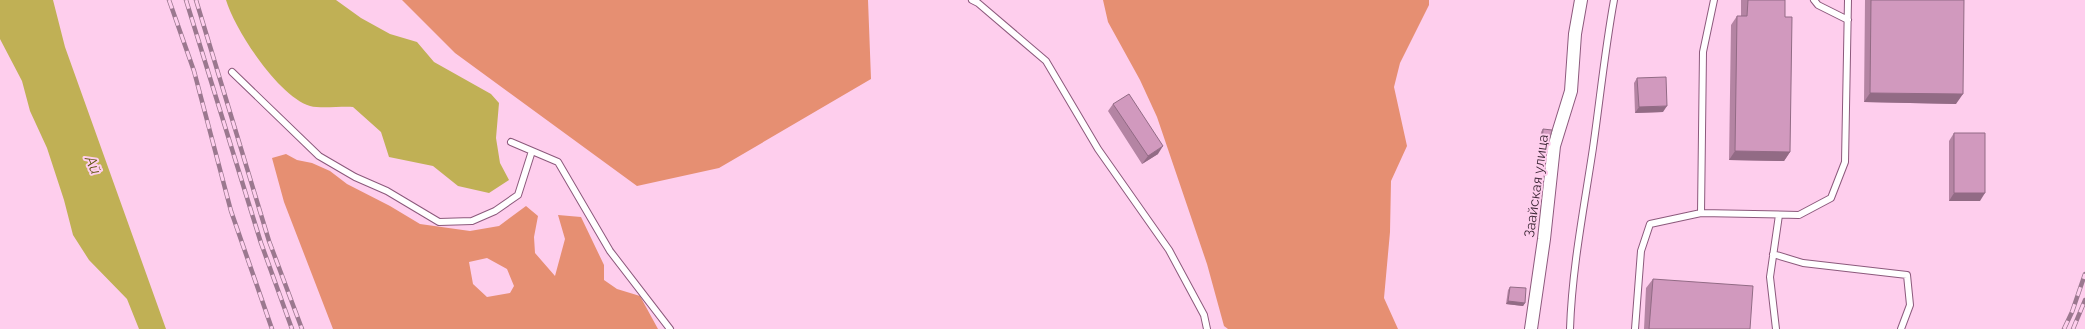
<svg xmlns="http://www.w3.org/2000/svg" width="2085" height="329" font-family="Raleway,sans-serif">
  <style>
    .forest { fill: #e68f72; fill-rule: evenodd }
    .water { fill: #c0b055 }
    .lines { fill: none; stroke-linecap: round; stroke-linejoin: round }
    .service-casing { stroke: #8c597c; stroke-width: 8 }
    .minor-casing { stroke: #8c597c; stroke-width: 14 }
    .service { stroke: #fff; stroke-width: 6 }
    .minor { stroke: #fff; stroke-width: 12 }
    .rail-casing { stroke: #9b788f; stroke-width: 4.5 }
    .rail { stroke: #feceed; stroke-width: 3; stroke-dasharray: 9; stroke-linecap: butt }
    .wall { fill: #b484a3 }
    .shaded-wall { fill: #926b85 }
    .building { fill: #d199be; stroke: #926b85 }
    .labels { text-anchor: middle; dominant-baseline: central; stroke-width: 4; stroke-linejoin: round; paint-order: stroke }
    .street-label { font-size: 14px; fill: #3f2938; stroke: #feceed }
    .water-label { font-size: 15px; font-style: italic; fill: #625712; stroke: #feceed }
  </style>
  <rect width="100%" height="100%" fill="#feceed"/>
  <path class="forest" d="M402 0H868L871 79 719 168 637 186 455 53Z
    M1103 0H1429V5L1400 63 1394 87 1407 146 1391 181 1390 232 1384 298 1398 329H1228L1224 326 1207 264 1157 117 1140 80 1108 22Z
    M286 154 297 160 312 163 330 171 347 184 390 206 420 224 470 231 499 226 526 206 538 216 534 237 535 253 555 276 565 239 558 215 581 217 604 265V280L617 289 640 296 658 329H333L284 202 272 158ZM487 258 507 269 514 286 510 293 487 297 473 284 469 262Z"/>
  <path class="water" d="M0 0H53L65 47 166 329H139L127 299 89 260 73 235 64 200 47 148 30 111 22 81 0 39Z
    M226 0H336L361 18 390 34 417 42 434 62 491 94 499 103 496 138 500 163 509 180 489 193 458 186 433 166 389 157 381 132 353 107C341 106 321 109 310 106 278 96 235 30 226 0Z"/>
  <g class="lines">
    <g class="service-casing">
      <path id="service" d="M972 0 978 3 1046 61 1098 149 1169 250 1204 315 1207 329
        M1814 0 1818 5 1848 20
        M232 72 319 156 355 177 387 191 439 222 472 221 495 211 518 195 532 151
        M511 142 558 162 610 251 670 329
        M1701 213 1799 215 1831 198 1845 162 1848 0
        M1773 254 1803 263 1907 275 1910 305 1901 329
        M1570 329C1572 268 1584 208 1593 148 1600 99 1605 49 1614 0
        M1635 329 1641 251 1650 224 1701 213 1703 52 1714 0
        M1776 329 1770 277 1779 215"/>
    </g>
    <g class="minor-casing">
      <path id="minor" d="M1531 329 1544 239 1554 146 1571 91 1575 34 1581 0"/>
    </g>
    <use href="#service" class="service"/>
    <use href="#minor" class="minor"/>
    <g class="rail-casing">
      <path id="rail" d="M169 0 194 71 231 211 272 329
        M186 0 261 243 292 329
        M196 0 269 241 302 329
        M2064 329 2072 312 2085 274
        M2073 329 2085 300"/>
    </g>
    <use href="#rail" class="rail"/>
  </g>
  <path class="wall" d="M1741 0H1785V17L1790 152 1784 161 1729 160 1731 25 1737 16H1741Z
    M1865 0H1964L1956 104 1864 102Z
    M1637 78 1663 112 1635 113 1634 83Z
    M1113 104 1158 154 1142 164 1108 111Z
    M1543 129 1548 146 1546 149 1540 148 1541 132Z
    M1954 133 1980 201H1949V141Z
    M1653 279 1750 329H1644L1646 288Z
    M1510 287 1525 303 1523 306 1506 304 1508 290Z"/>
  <path class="shaded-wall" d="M1870 93 1963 94 1956 104 1864 102Z
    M1667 106 1663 112 1635 113 1639 107Z
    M1542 145 1548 146 1546 149 1540 148Z
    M1163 146 1158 154 1142 164 1148 156Z
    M1735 151 1790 152 1784 161 1729 160Z
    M1954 193H1985L1980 201H1949Z
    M1508 301 1525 303 1523 306 1506 304Z"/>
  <path class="building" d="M1748 0H1785V17H1792L1790 152 1735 151 1737 16H1747Z
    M1871 0H1964L1963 94 1870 93Z
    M1666 77 1667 106 1639 107 1637 78Z
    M1129 94 1163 146 1148 156 1113 104Z
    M1543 129 1552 130 1548 146 1542 145Z
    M1954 133H1985V193H1954Z
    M1653 279 1753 286 1750 329H1649Z
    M1510 287 1526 288 1525 303 1508 301Z"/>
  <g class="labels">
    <g class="street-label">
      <text transform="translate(1536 186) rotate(-82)">Заайская улица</text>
    </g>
    <g class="water-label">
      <text transform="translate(93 165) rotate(67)">Ай</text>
    </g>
  </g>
</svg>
